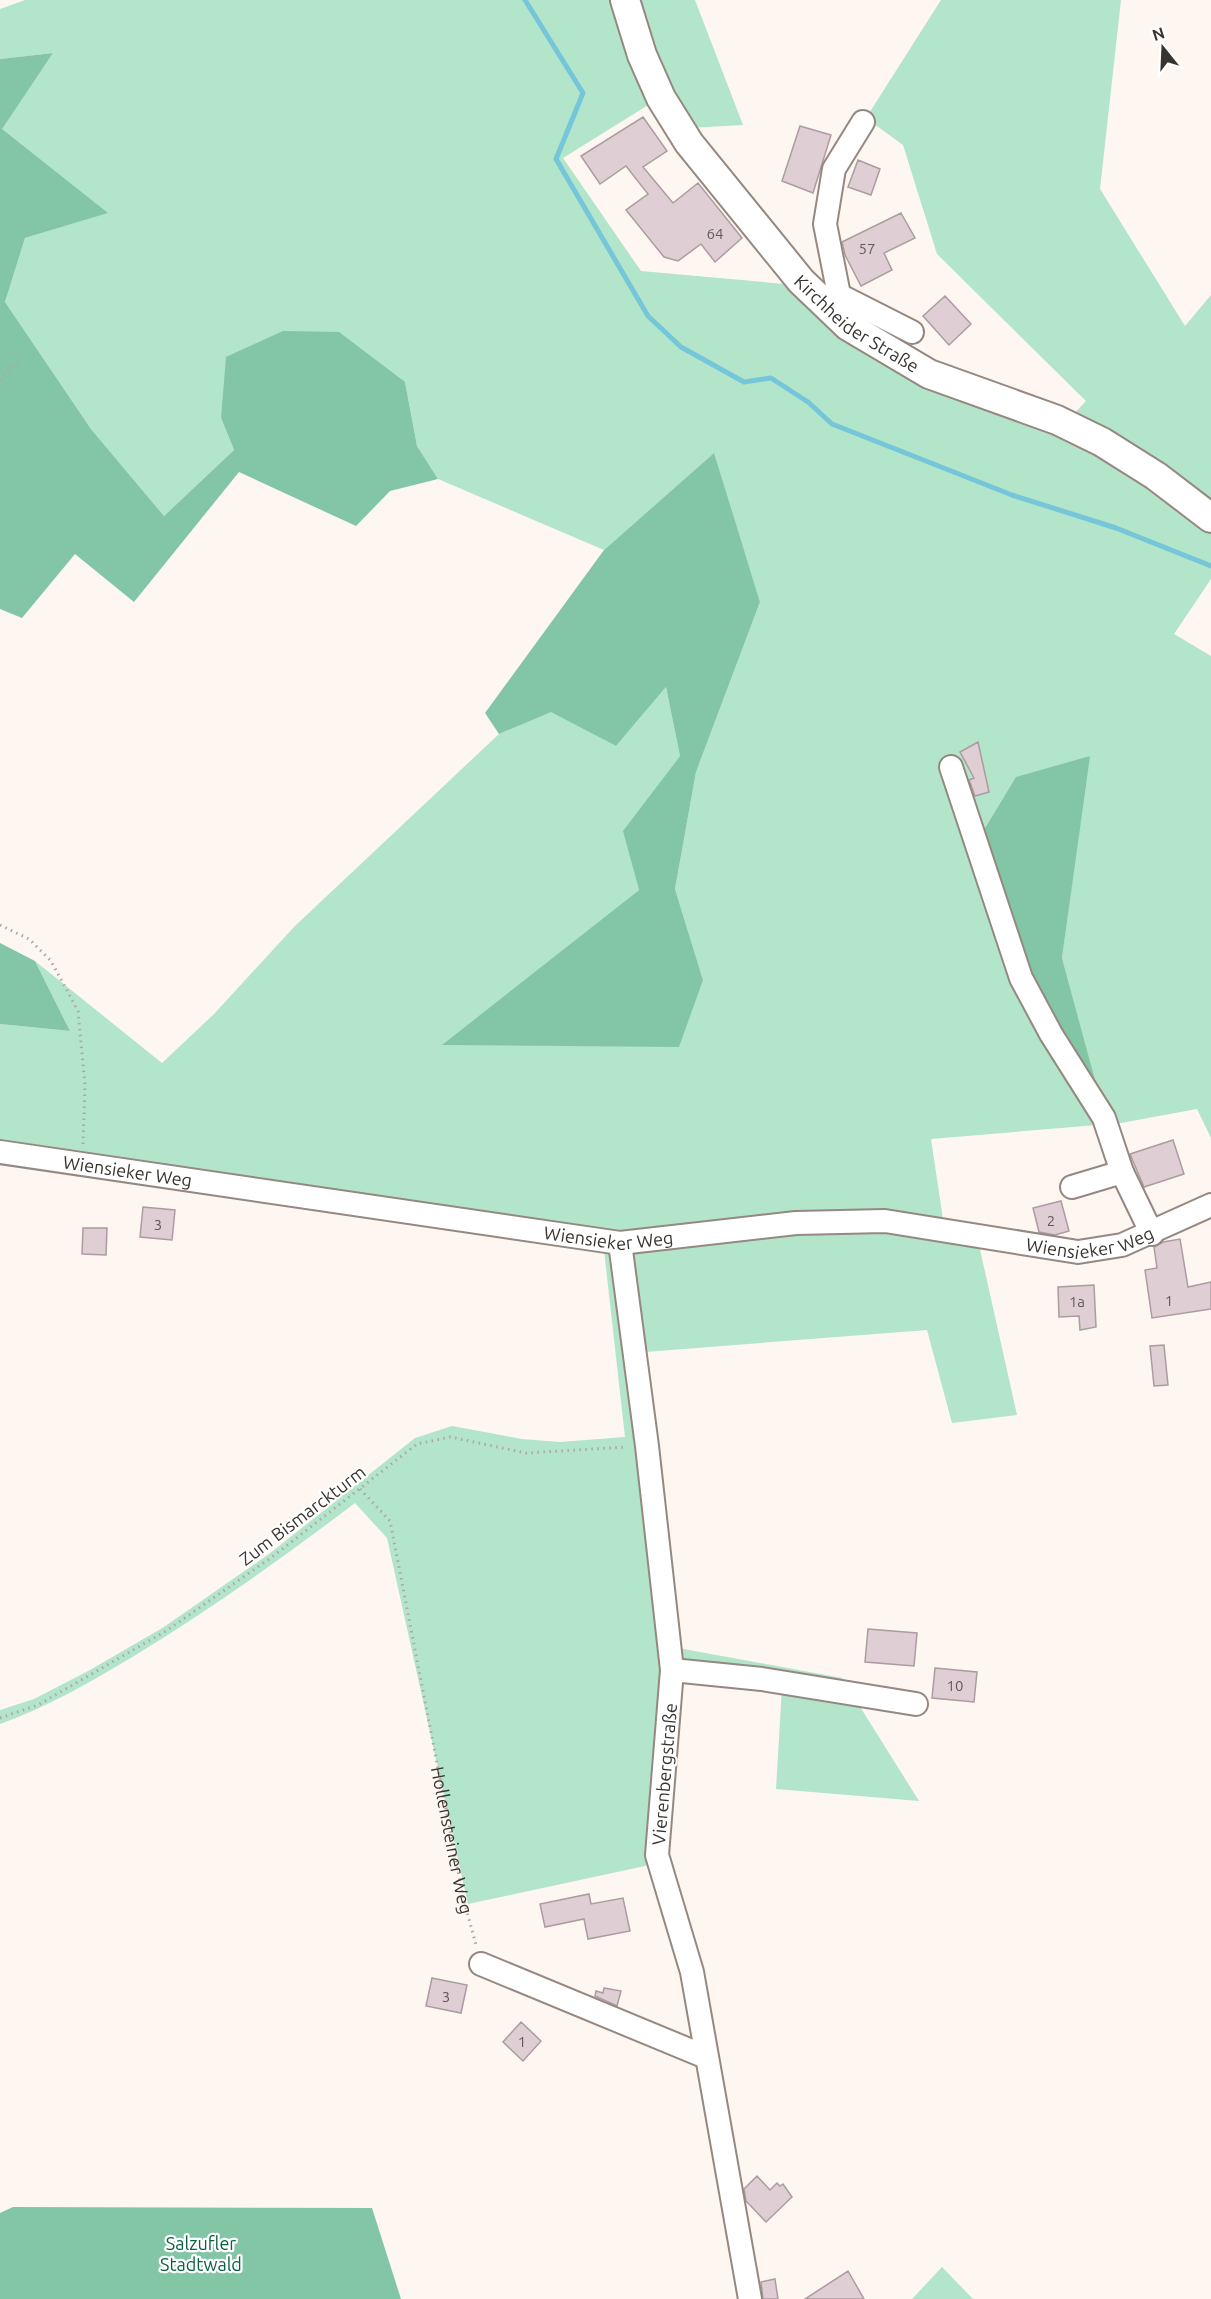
<svg xmlns="http://www.w3.org/2000/svg" width="1211" height="2299" font-family="Ubuntu,sans-serif">
  <style>
    .green { fill: #b2e5ca; fill-rule: evenodd }
    .forest { fill: #83c6a5 }
    .lines { fill: none; stroke-linecap: round; stroke-linejoin: round }
    .stream { stroke: #76c6da; stroke-width: 5 }
    .building { fill: #dfced4; stroke: #ac9ca1; stroke-width: 1.5 }
    .minor-casing { stroke: #958880; stroke-width: 26 }
    .major-casing { stroke: #958880; stroke-width: 32 }
    .path { stroke: #aea8a2; stroke-width: 3; stroke-dasharray: 1.5 4.5; stroke-linecap: butt }
    .minor { stroke: #fff; stroke-width: 22 }
    .major { stroke: #fff; stroke-width: 28 }
    .labels { text-anchor: middle; dominant-baseline: central; stroke-width: 4.5; stroke-linejoin: round; paint-order: stroke }
    .number-label { font-size: 15px; fill: #625a59 }
    .street-label { font-size: 18px; fill: #393430; stroke: #fff }
    .park-label { font-size: 18px; fill: #0b6041; stroke: #fff }
  </style>
  <rect width="100%" height="100%" fill="#fef6f0"/>
  <path class="green" d="M25 0H610L627 60 653 102 563 158 641 271 796 285 1054 426 1211 529V579L1174 634 1211 656V1138L1197 1109 1121 1123 931 1139 944 1226 619 1238 0 1149V1024L70 1031 35 961 162 1063 214 1014 295 926 499 734 551 711 616 746 666 687 680 756 624 831 639 890 443 1045 703 980 675 889 696 772 760 602 713 454 604 550 438 479 417 446 405 382 221 418 234 450 164 516 91 429 5 302 25 238 107 213 1 129 53 53 0 59V9ZM1089 756 1062 958 1094 1078 984 830Z
    M637 0H695L743 125 689 128 650 46Z
    M941 0H1121L1100 189 1185 326 1211 295V509L1071 417 1086 401 937 254 903 145 866 118Z
    M793 1229H877L979 1245 1017 1415 952 1423 927 1330 645 1352 678 1648 842 1678 919 1801 776 1789 782 1687 678 1672 654 1864 468 1904 387 1538 355 1503C284 1557 211 1609 134 1656 90 1682 48 1707 0 1724V1710L34 1699 90 1670 164 1627 269 1554 415 1438 452 1426 522 1439 560 1442 625 1437 604 1250Z
    M942 2267 973 2299H912Z"/>
  <path class="forest" d="M53 53 2 129 108 213 25 238 5 302 91 429 164 516 234 450 221 418 226 357 283 331 339 332 405 382 417 446 438 479 390 491 356 526 239 472 134 602 75 554 22 618 0 609V59Z
    M714 453 760 602 696 772 675 889 703 980 679 1047 442 1045 639 890 623 831 680 756 666 687 616 746 551 712 499 734 485 713 604 550Z
    M1090 756 1062 958 1095 1080 1028 973 984 830 1016 777Z
    M0 943 35 961 70 1031 0 1024Z
    M13 2207 372 2208 401 2299H0V2213Z"/>
  <g class="lines">
    <path class="stream" d="M525 0 583 93 556 159 648 316 681 347 744 382 771 378 808 402 832 424 1012 495 1116 528 1211 566"/>
  </g>
  <path class="building" d="M643 117 667 151 643 167 673 203 698 183 742 238 715 262 701 244 678 261 664 257 626 210 648 194 626 166 600 184 581 156Z
    M800 126 831 135 813 193 782 181Z
    M858 160 880 169 871 195 848 187Z
    M901 213 915 238 884 253 892 270 861 286 845 255 842 242Z
    M945 296 971 324 949 345 923 316Z
    M978 742 989 792 975 796 969 780 974 778 960 752Z
    M1173 1140 1184 1174 1144 1187 1130 1154Z
    M1061 1201 1069 1231 1055 1235 1039 1232 1033 1208Z
    M143 1207 175 1210 172 1240 140 1237Z
    M83 1228H107L106 1255 82 1254Z
    M1180 1239 1188 1287 1211 1282V1309L1152 1318 1145 1270 1157 1268 1154 1247 1163 1242Z
    M1094 1285 1096 1327 1080 1330 1079 1316 1059 1317 1058 1287Z
    M1164 1345 1168 1385 1154 1386 1150 1346Z
    M868 1629 917 1633 914 1666 865 1662Z
    M935 1668 977 1672 974 1702 932 1698Z
    M589 1894 591 1904 623 1898 630 1931 588 1939 584 1919 545 1927 540 1904Z
    M432 1978 467 1985 461 2013 426 2006Z
    M604 1988 621 1991 617 2006 595 1996 596 1991 603 1993Z
    M521 2022 541 2041 523 2061 503 2042Z
    M757 2176 770 2190 777 2183 780 2186 783 2184 792 2197 766 2222 746 2201 744 2189Z
    M848 2271 864 2299H805Z
    M775 2279 778 2299H763L761 2282Z"/>
  <g class="lines">
    <g class="minor-casing">
      <g id="minor">
        <path d="M839 295 912 332"/>
        <path d="M827 307 839 295 825 224 834 169 863 122"/>
        <path d="M951 767 1021 978 1051 1034 1104 1118 1122 1172 1152 1234"/>
        <path id="s2" d="M0 1152 620 1243 796 1223 885 1221 1078 1252 1122 1245 1211 1205"/>
        <path d="M1072 1187 1122 1172"/>
        <path d="M620 1243 647 1446 672 1670 657 1855 692 1972 750 2299"/>
        <path d="M672 1670 762 1679 916 1704"/>
        <path d="M481 1964 706 2057"/>
      </g>
    </g>
    <g class="major-casing">
      <g id="major">
        <path id="s3" d="M625 0 642 55 661 98 689 143 801 281 848 326 929 374 1057 420 1102 442 1156 476 1211 518"/>
      </g>
    </g>
    <g class="path">
      <path d="M0 380 21 359"/>
      <path d="M0 925 29 939 51 961 78 1011 85 1085 83 1144"/>
      <path id="s1" d="M360 1489 390 1521 463 1897 476 1945"/>
      <path d="M0 1718 38 1705 166 1631 272 1557 417 1444 450 1437 526 1453 627 1447"/>
    </g>
    <use href="#minor" class="minor"/>
    <use href="#major" class="major"/>
  </g>
  <g class="labels">
    <g class="number-label">
      <text x="715" y="233">64</text>
      <text x="867" y="248">57</text>
      <text x="1051" y="1220">2</text>
      <text x="158" y="1224">3</text>
      <text x="1169" y="1300">1</text>
      <text x="1077" y="1301">1a</text>
      <text x="955" y="1685">10</text>
      <text x="446" y="1996">3</text>
      <text x="522" y="2041">1</text>
    </g>
    <g class="street-label">
      <text stroke="none"><textPath href="#s3" startOffset="406">Kirchheider Straße</textPath></text>
      <text stroke="none"><textPath href="#s2" startOffset="129">Wiensieker Weg</textPath></text>
      <text stroke="none"><textPath href="#s2" startOffset="615">Wiensieker Weg</textPath></text>
      <text stroke="none"><textPath href="#s2" startOffset="1101">Wiensieker Weg</textPath></text>
      <text transform="translate(302 1515) rotate(-37)">Zum Bismarckturm</text>
      <text transform="translate(664 1774) rotate(-85)">Vierenbergstraße</text>
      <text stroke="none"><textPath href="#s1" startOffset="369">Hollensteiner Weg</textPath></text>
    </g>
    <g class="park-label">
      <text x="201" y="2243">Salzufler<tspan x="201" dy="21">Stadtwald</tspan></text>
    </g>
  </g>
  <g transform="translate(1163 48) rotate(342)" stroke="#ffffff" stroke-width="4.5" paint-order="stroke">
  <path d="M0-4.5L10 22L0 15L-10 22Z" fill="#393430"/>
  <text y="-9" font-size="16" font-weight="bold" text-anchor="middle" fill="#393430">N</text>
  </g>
</svg>
